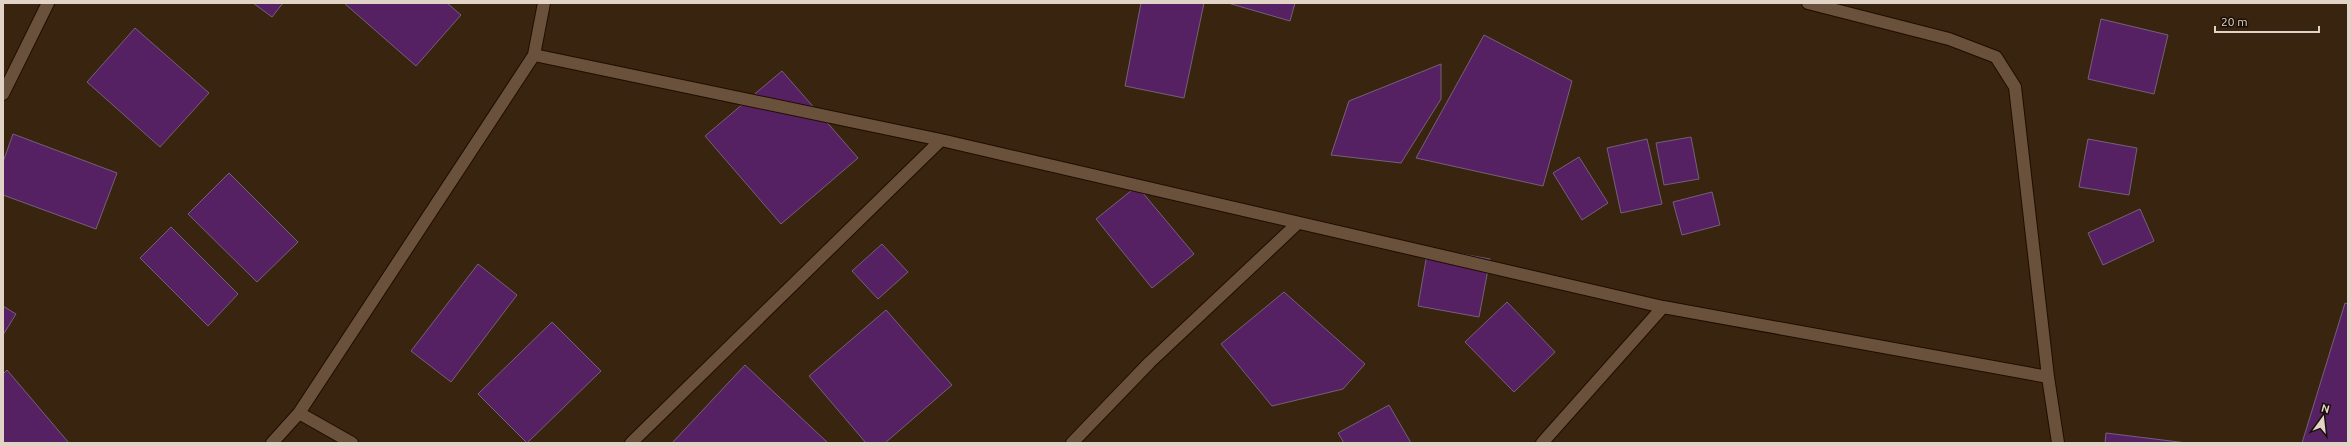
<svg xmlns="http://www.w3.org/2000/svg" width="2351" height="446" font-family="Ubuntu,sans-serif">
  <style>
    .building { fill: #562163; stroke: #746079 }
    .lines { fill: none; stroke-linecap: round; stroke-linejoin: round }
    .street-casing { stroke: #200c00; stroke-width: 14 }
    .street { stroke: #69513c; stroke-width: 12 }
  </style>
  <rect width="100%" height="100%" fill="#39240f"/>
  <path class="building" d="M253 3H283L272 17Z
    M344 3H447L461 15 416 66Z
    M1141 3H1204L1184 98 1125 86Z
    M1228 3H1295L1290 21Z
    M2101 19 2168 35 2154 94 2088 79Z
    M135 28 209 93 160 147 87 82Z
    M1484 35 1572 81 1543 186 1416 158Z
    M1441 64V99L1401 163 1331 155 1349 101Z
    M782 71 858 158 781 224 705 136Z
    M13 134 117 173 96 229 3 195V162Z
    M1691 137 1699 179 1664 185 1656 143Z
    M1647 139 1662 204 1621 213 1607 148Z
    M2088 139 2137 148 2129 195 2079 187Z
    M1579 157 1608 203 1582 220 1553 173Z
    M229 173 298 242 257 282 188 214Z
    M1137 186 1194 254 1152 288 1096 219Z
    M1712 192 1720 225 1682 235 1673 202Z
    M2140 209 2154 241 2103 265 2088 233Z
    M171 227 238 294 208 326 140 258Z
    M882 244 908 272 878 299 852 271Z
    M1428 248 1490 259 1479 317 1418 306Z
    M478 264 517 295 451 382 411 351Z
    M1284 292 1365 364 1343 389 1272 406 1221 344Z
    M1507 302 1555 352 1514 392 1465 342Z
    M2345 303 2348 304V443H2302Z
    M3 306 16 314 3 335Z
    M886 310 952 385 885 443H866L809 376Z
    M552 322 601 371 527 443 478 394Z
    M745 365 828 443H672Z
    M7 370 69 443H3V374Z
    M1389 405 1411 443H1344L1338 433Z
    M2106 433 2187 443H2105Z"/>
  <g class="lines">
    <g class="street-casing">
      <path id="street" d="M1808 3 1949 39 1996 57 2015 87 2048 377 2058 443
        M534 55 941 140 1663 307 2048 377
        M3 94 48 3
        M299 413 352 443
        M272 443 299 413 534 55 544 3
        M631 443 941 140
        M1072 443 1150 362 1298 223
        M1542 443 1663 307"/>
    </g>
    <use href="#street" class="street"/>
  </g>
  <rect width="2351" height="446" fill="none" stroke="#e2d3c7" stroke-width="8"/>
  <g transform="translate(2323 418) rotate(15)" stroke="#190f07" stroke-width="3" paint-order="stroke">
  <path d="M0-3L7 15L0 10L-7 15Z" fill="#e2d3c7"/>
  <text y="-6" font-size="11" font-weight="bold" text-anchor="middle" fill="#e2d3c7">N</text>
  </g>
  <path d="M2215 26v6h104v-6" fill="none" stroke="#e2d3c7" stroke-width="2"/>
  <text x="2221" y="26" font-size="12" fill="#e2d3c7" stroke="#190f07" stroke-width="3" paint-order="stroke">20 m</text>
</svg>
